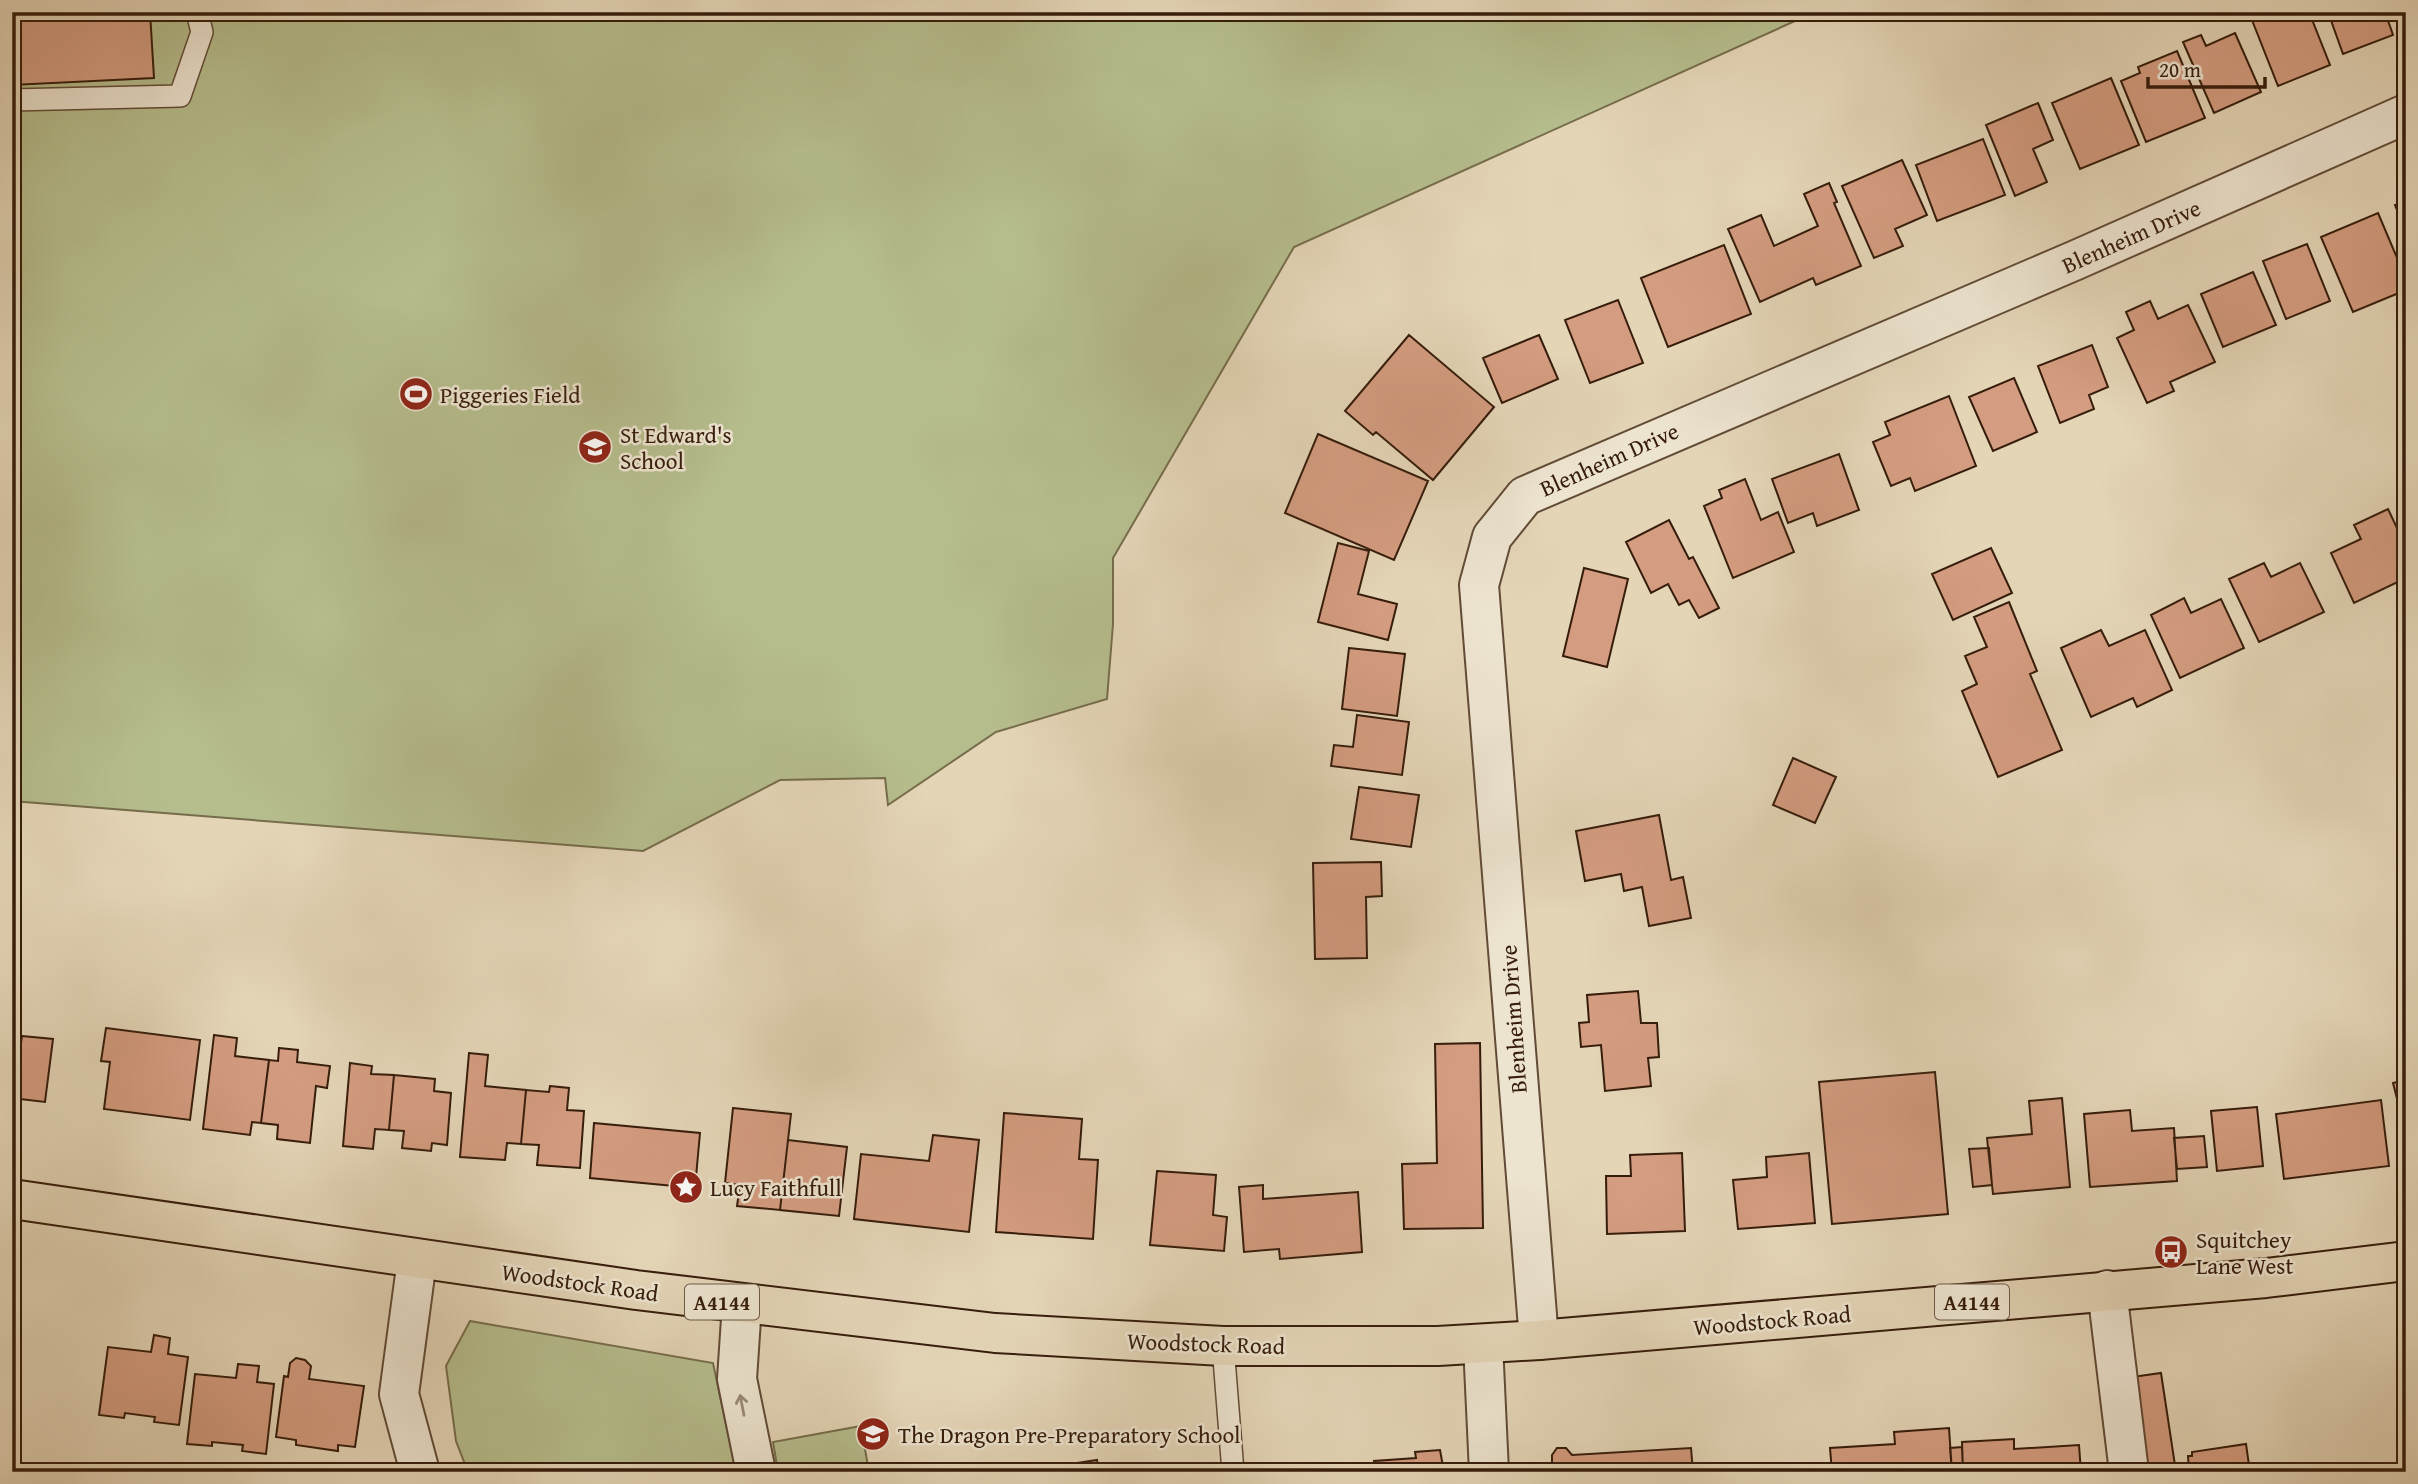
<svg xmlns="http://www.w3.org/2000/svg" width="2418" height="1484" font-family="'Gentium Book Plus',serif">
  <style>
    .green { fill: #b6bd8d; stroke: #766d4c; stroke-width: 2 }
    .building { fill: #d49c80; stroke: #361d0b; stroke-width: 2 }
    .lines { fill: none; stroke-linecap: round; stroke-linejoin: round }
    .service-casing { stroke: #624b36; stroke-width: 24 }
    .minor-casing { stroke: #624b36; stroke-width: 42 }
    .primary-casing { stroke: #361d0b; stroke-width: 42 }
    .service { stroke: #ede4d0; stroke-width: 21 }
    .minor { stroke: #ede4d0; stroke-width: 38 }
    .primary { stroke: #e4d5b7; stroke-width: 38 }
    .oneway { stroke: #9b8a77 }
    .labels { text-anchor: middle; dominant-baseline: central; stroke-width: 5; stroke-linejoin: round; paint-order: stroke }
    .shield { fill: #ede4d0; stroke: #6d5946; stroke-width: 2 }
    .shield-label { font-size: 21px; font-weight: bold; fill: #361d0b }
    .street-label { font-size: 23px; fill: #361d0b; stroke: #ede4d0 }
    .poi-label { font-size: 23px; fill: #361d0b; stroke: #ede4d0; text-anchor: start }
  </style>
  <rect width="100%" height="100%" fill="#e4d5b7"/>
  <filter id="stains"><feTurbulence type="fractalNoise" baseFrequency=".00286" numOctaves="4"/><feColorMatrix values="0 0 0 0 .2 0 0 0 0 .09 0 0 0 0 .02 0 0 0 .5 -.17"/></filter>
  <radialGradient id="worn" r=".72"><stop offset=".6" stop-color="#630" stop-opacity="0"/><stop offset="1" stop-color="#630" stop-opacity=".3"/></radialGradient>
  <path class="green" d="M12 12H1815L1294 247 1113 558V624L1107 699 996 732 888 805 885 778 780 780 643 851 12 801Z
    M470 1321 713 1363 736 1472H468L456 1441 446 1366Z
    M861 1426 869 1472H778L773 1442Z"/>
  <path class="building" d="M12 12H150L154 78 12 85Z
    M2256 12H2309L2330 65 2278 86 2250 15Z
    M2328 12H2385L2393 35 2343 54Z
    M2235 33 2261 92 2214 113 2183 42 2201 35 2206 46Z
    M2177 51 2205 118 2146 142 2121 81 2140 73 2138 67Z
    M2111 78 2139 145 2080 169 2052 103Z
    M2038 103 2053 140 2033 149 2047 182 2015 196 1986 125Z
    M1983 139 2005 195 1937 221 1916 165Z
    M1902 160 1927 215 1895 229 1903 246 1874 258 1842 186Z
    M1829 183 1837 202 1834 203 1861 266 1816 285 1813 278 1760 302 1728 229 1761 215 1774 246 1818 226 1804 194Z
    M2406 201V232L2395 205Z
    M2378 213 2406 279V290L2353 312 2321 237Z
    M2307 244 2330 301 2286 319 2263 261Z
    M1724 245 1751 314 1668 347 1641 278Z
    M2253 272 2276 325 2223 347 2201 294Z
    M1618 300 1643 363 1590 383 1565 320Z
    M2150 301 2158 319 2188 305 2215 362 2170 382 2174 391 2147 403 2117 338 2134 330 2126 312Z
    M1409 335 1494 407 1433 480 1376 432 1373 435 1345 411Z
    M1539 335 1558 379 1502 403 1483 358Z
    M2092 345 2108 387 2089 395 2094 409 2060 423 2038 366Z
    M2014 378 2037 432 1993 451 1969 397Z
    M1949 396 1976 466 1915 491 1910 478 1891 486 1873 442 1890 435 1885 422Z
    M1318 434 1428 481 1394 560 1285 513Z
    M1839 454 1859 510 1817 526 1813 513 1788 523 1772 479Z
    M1745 479 1761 520 1778 512 1794 552 1733 578 1704 506 1722 498 1719 490Z
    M2388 509 2406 547V578L2354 603 2331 553 2361 539 2354 525Z
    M1669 520 1689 559 1693 557 1719 608 1699 618 1689 600 1679 605 1668 584 1651 593 1626 542Z
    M1338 543 1369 551 1358 594 1397 604 1388 640 1318 622Z
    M1991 548 2012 593 1953 620 1932 574Z
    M2264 563 2271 577 2300 563 2324 612 2259 642 2229 579Z
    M1584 568 1628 579 1607 667 1563 656Z
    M2184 598 2191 613 2221 599 2244 648 2180 678 2151 615Z
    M2009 602 2037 671 2030 674 2062 750 1998 777 1962 691 1977 684 1965 656 1987 647 1974 617Z
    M2101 630 2109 646 2145 630 2172 690 2137 707 2133 698 2091 717 2061 648Z
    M1349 648 1405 654 1397 716 1342 709Z
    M1357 715 1409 722 1402 775 1331 766 1334 745 1353 747Z
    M1793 758 1836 777 1815 823 1773 805Z
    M1359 787 1419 795 1411 847 1351 839Z
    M1659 815 1671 880 1683 877 1691 918 1649 926 1642 887 1624 891 1621 874 1585 881 1576 831Z
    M1381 862 1382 896 1366 897 1367 958 1315 959 1313 863Z
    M1638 991 1641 1023H1657L1659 1057 1648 1058 1651 1086 1605 1091 1601 1045 1581 1047 1579 1023 1589 1022 1587 995Z
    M106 1028 200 1040 190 1120 104 1109 110 1062 101 1061Z
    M214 1035 237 1038 235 1056 269 1060 261 1123 252 1122 250 1135 203 1129Z
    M22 1036 53 1039 45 1102 12 1098V1042L21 1043Z
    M1480 1043 1483 1228 1404 1229 1402 1164 1437 1163 1435 1044Z
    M279 1048 298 1050 297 1062 330 1066 327 1088 316 1086 310 1143 277 1139 278 1125 261 1123 269 1060 278 1061Z
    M469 1053 488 1055 485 1086 526 1090 521 1144 507 1143 505 1160 460 1157Z
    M350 1063 372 1066 371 1074 394 1075 389 1130 375 1129 373 1149 343 1146Z
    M1935 1072 1948 1214 1832 1224 1819 1082Z
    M394 1075 435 1079 434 1091 451 1093 447 1145 432 1143 431 1151 402 1148 404 1131 389 1130Z
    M2406 1080V1134L2393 1083Z
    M550 1086 569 1088 567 1110 584 1111 580 1168 537 1165 539 1145 521 1144 526 1090 549 1092Z
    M2062 1098 2070 1187 1993 1194 1987 1138 2032 1134 2029 1101Z
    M2381 1100 2389 1166 2284 1179 2276 1114Z
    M2257 1107 2263 1166 2217 1171 2211 1111Z
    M733 1108 791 1114 780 1210 737 1206 740 1185 725 1183Z
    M2130 1110 2132 1131 2174 1128 2177 1181 2090 1187 2084 1114Z
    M1004 1113 1082 1119 1079 1159 1098 1160 1093 1239 996 1232Z
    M594 1123 700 1133 695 1188 590 1178Z
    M933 1135 979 1140 969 1232 854 1219 861 1154 929 1161Z
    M2204 1136 2207 1167 2177 1169 2174 1138Z
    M788 1140 847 1147 839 1216 780 1210Z
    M1989 1148 1992 1185 1973 1187 1969 1149Z
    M1682 1153 1685 1231 1607 1234 1606 1176H1631L1630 1155Z
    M1809 1153 1815 1223 1738 1229 1733 1180 1767 1177 1766 1157Z
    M1157 1171 1216 1175 1213 1215 1227 1217 1224 1251 1150 1245Z
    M1263 1185V1199L1358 1192 1362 1252 1280 1259 1279 1249 1244 1252 1239 1187Z
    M154 1335 170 1338 168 1354 188 1357 179 1425 154 1422 155 1417 125 1413 124 1418 99 1415 108 1347 151 1352Z
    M296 1358 305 1360 311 1366 309 1379 364 1386 355 1447 338 1445V1451L296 1445V1440L276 1437 284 1376 288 1377 290 1363Z
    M238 1364 259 1366 257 1382 274 1384 266 1454 242 1451 243 1445 212 1442V1446L187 1444 195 1374 236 1378Z
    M2161 1373 2176 1472H2145L2132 1377Z
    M1949 1428 1952 1472H1832L1830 1448 1895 1444 1894 1432Z
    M2014 1439V1449L2079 1445 2081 1472H1963L1962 1442Z
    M2246 1444 2250 1472H2189L2188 1456H2192V1452Z
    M1962 1447 1963 1472H1952L1950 1448Z
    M1557 1448H1566L1572 1455 1691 1448 1693 1472H1562L1552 1464V1455Z
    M1440 1450 1444 1472H1366L1365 1466 1375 1465 1374 1461 1416 1458 1415 1452Z
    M1097 1460 1099 1472H1057L1071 1470 1070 1464Z
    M1220 1466V1472H1189V1469Z"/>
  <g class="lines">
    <g class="service-casing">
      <path id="service" d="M12 100 180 96 202 32 197 12
        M1223 1346 1233 1472"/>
    </g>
    <g class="minor-casing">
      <path id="minor" d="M417 1260 399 1394 420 1472
        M2107 1290 2129 1472
        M742 1304 737 1379 756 1472
        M1539 1340 1479 585 1492 537 1525 496 2076 260 2406 114
        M1483 1344 1489 1472"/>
    </g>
    <g class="primary-casing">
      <path id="primary" d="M12 1199 636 1290 995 1333 1223 1346H1438L1539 1340 2266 1278 2406 1261"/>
    </g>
    <use href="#service" class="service"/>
    <use href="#minor" class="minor"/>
    <use href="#primary" class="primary"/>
  </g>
  <defs><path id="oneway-shaft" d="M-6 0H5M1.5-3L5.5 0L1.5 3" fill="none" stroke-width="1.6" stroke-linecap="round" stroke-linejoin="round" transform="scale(1.75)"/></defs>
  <use class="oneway" href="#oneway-shaft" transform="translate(742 1405) rotate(-101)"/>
  <defs>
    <g id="stadium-disc" transform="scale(1.75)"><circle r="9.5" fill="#8f2418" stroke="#ede4d0"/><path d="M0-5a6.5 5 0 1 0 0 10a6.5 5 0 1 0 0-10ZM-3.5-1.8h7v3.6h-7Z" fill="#fff"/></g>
    <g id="school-disc" transform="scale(1.75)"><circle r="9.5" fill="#8f2418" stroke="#ede4d0"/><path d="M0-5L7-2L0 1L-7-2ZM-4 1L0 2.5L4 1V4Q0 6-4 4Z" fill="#fff"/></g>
    <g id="sight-disc" transform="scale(1.75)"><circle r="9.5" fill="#8f2418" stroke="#ede4d0"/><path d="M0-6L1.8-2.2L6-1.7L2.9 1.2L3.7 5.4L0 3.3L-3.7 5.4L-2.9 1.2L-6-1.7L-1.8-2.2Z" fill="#fff"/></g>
    <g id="bus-disc" transform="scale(1.75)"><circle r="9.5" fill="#8f2418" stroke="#ede4d0"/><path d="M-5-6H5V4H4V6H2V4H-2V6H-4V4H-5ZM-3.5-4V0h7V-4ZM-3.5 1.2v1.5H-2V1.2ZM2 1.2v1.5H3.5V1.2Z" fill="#fff"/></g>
  </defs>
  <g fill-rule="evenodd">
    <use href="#stadium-disc" x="416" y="394"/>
    <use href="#school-disc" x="595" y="447"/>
    <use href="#sight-disc" x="686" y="1187"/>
    <use href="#bus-disc" x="2171" y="1252"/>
    <use href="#school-disc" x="873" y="1434"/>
  </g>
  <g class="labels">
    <g class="shield">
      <rect x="685" y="1284.5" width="74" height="35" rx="5"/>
      <rect x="1935" y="1284.5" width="74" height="35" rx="5"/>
    </g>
    <g class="shield-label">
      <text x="722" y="1302">A4144</text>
      <text x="1972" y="1302">A4144</text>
    </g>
    <g class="street-label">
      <text transform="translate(2131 236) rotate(-24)">Blenheim Drive</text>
      <text transform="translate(1609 459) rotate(-24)">Blenheim Drive</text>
      <text transform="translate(1513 1019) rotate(-94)">Blenheim Drive</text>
      <text transform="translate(580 1282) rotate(8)">Woodstock Road</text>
      <text transform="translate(1772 1320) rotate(-5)">Woodstock Road</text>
      <text transform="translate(1206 1343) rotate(2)">Woodstock Road</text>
    </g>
    <g class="poi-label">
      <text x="440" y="394">Piggeries Field</text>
      <text x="620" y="434">St Edward's<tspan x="620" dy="26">School</tspan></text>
      <text x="710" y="1187">Lucy Faithfull</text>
      <text x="2196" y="1239">Squitchey<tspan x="2196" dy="26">Lane West</tspan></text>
      <text x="898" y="1434">The Dragon Pre-Preparatory School</text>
    </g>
  </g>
  <rect width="2418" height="1484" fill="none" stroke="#e4d5b7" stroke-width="42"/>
  <rect x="14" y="14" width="2390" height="1456" fill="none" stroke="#361d0b" stroke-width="3.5"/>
  <rect x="21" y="21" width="2376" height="1442" fill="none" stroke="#361d0b" stroke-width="2"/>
  <path d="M2148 77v10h117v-10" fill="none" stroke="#361d0b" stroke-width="3.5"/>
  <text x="2159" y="77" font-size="21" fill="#361d0b" stroke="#ede4d0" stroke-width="5" paint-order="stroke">20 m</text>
  <rect width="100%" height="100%" filter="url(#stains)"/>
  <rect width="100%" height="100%" fill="url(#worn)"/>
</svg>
